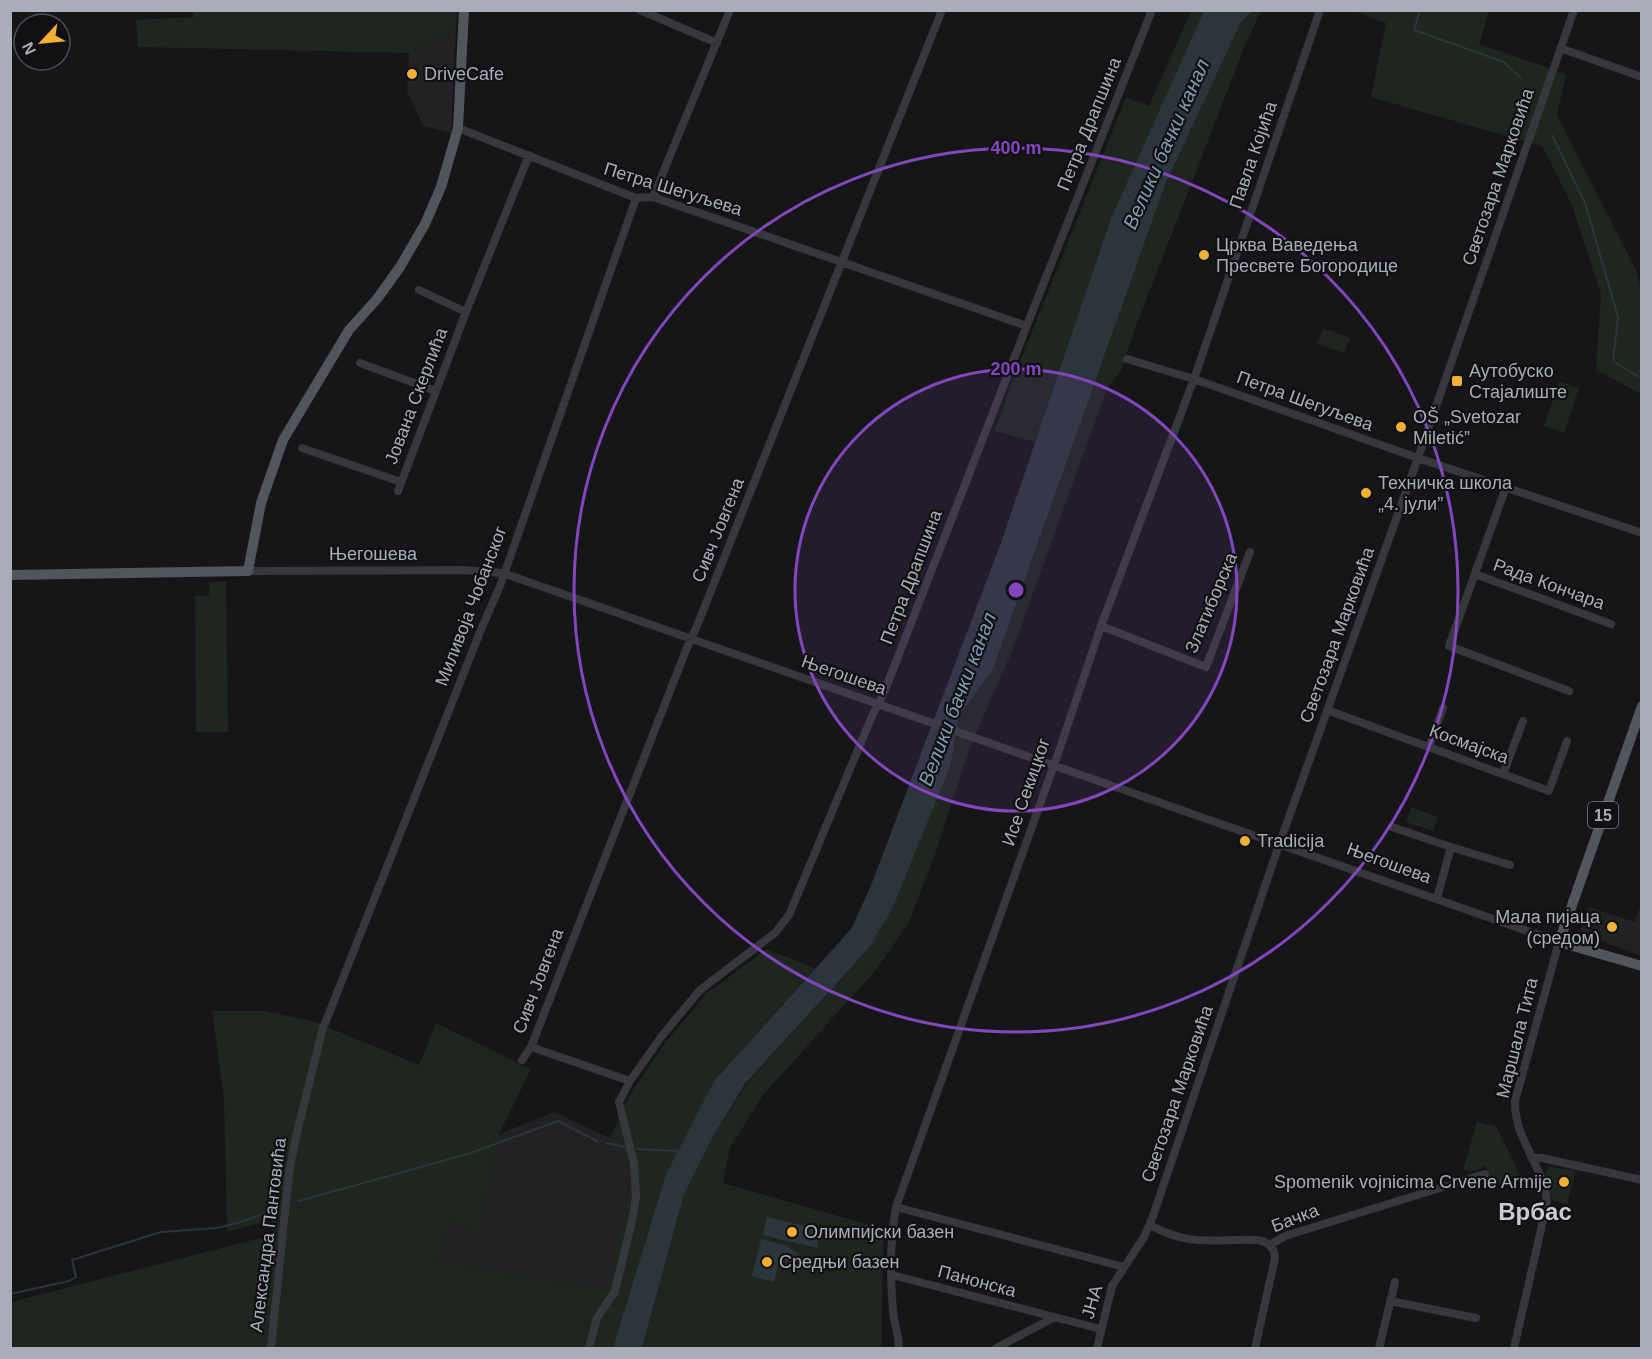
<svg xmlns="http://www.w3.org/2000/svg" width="1652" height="1359" font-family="Arial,sans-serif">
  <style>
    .built { fill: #222225 }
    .green { fill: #1e261f }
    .water { fill: #2c353c }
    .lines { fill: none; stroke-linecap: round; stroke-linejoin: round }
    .stream { stroke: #2c353c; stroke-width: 2 }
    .minor { stroke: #37383d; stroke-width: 8 }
    .major { stroke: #53555c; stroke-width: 10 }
    .ring { fill: none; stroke: #8446be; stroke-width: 3 }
    .poi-dot { fill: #f2b134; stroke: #111113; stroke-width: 2 }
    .labels { text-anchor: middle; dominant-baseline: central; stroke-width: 4.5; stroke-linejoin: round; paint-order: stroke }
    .shield { fill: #111113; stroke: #7b7e86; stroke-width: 1.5 }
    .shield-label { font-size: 16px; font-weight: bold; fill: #a8adb8 }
    .poi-label { font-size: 18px; fill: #a8adb8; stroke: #111113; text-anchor: start }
    .street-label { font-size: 18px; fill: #a8adb8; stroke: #111113 }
    .water-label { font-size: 20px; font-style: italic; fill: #7f9bb3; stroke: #111113 }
    .district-label { font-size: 24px; font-weight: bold; fill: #c9ccd4; stroke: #111113 }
    .centre { fill: #8446be; stroke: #111113; stroke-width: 3 }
    .ring-label { font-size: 18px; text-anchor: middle; font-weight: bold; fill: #8446be; stroke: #111113; stroke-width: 4.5; stroke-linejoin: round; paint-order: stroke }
  </style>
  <rect width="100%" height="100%" fill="#161618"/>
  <path class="built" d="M456 30 451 133 423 126 407 91 409 53Z
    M1641 902V956L1580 933 1589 907 1635 922Z
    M554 1112 610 1138 622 1139 631 1180 608 1289 436 1260 450 1223 480 1232 499 1134Z"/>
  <path class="green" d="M194 11 457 10V11L456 30 409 53 138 47 136 20 193 17Z
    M1191 11H1204L1111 218 1036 442 994 431 1023 354 1126 97 1149 106Z
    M1252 11H1261L1244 48 1136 326 1122 369 1108 387 1088 441 1013 649 970 747 936 852 908 924 876 970 763 1095 730 1148 723 1183 884 1229 881 1348H642L684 1194 712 1138 746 1084 869 948 951 764 958 718 993 669 1165 185 1241 22Z
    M1354 11H1489L1479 44 1566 74 1557 115 1636 270 1641 289V394L1596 370 1601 295 1572 205 1542 146 1371 97 1386 23Z
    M1323 328 1350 338 1344 353 1317 344Z
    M1559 381 1579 388 1564 433 1544 426Z
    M226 581 228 732H196L195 596H209V582Z
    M1411 807 1438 817 1433 831 1406 822Z
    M767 949 815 968 714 1081 666 1174 613 1348H11V1302L273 1235 271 1220 227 1232 224 1098 212 1011H264L316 1022 419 1065 436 1023 531 1069 499 1134 480 1233 450 1223 437 1260 607 1289 631 1180 622 1139 610 1138 630 1094 662 1047 706 994Z
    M1477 1122 1496 1126 1520 1175 1523 1187 1498 1183 1490 1176 1485 1166 1476 1171 1463 1170Z
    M1550 1167 1576 1170 1567 1204 1552 1200 1544 1174Z"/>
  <path class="water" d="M1204 11H1252L1241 22 1165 185 993 669 958 718 951 764 893 907 869 948 745 1084 712 1138 684 1194 642 1348H613L666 1174 714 1081 851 929 870 888 1002 540 1111 218Z
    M767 1217 821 1230 817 1248 763 1235Z
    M761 1239 785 1245 799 1254 796 1264 779 1260 774 1282 752 1276Z"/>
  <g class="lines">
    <path class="stream" d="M1420 10 1414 30 1504 62 1522 79
      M1552 135 1585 203 1618 317 1613 361 1642 379
      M606 1143 626 1147
      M637 1149 678 1151
      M299 1201 471 1153 558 1121 597 1141
      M10 1294 69 1281 76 1277 72 1260 161 1232 217 1228 241 1222 279 1208"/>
    <path class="minor" d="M640 10 717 43
      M1560 48 1642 77
      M458 128 636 198 653 197 1027 326
      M653 197 730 10
      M419 290 466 312
      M1127 359 1194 379 1418 458 1642 533
      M360 363 436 391
      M302 448 401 482
      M1506 487 1449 646 1569 691
      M398 491 466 312 529 155
      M248 571 464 570 503 573C855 697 1208 817 1559 942L1515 1101C1514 1139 1544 1166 1547 1203L1514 1348
      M1475 574 1611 624
      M1101 626 1206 667 1250 552
      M1327 710 1549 791 1567 741
      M1429 747 1443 708
      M1503 774 1523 721
      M1392 827 1451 847 1437 898
      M1451 847 1510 865
      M531 1047 630 1081
      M522 1060 531 1047 686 650 697 626 942 10
      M1531 1157 1542 1158 1642 1180
      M896 1207 1124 1267
      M1150 1225C1191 1248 1215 1238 1258 1240 1268 1242 1275 1248 1275 1258L1255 1348
      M1270 1245 1285 1236 1485 1174
      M892 1275 1101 1329
      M1390 1301 1476 1318
      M271 1348 289 1173 296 1137 322 1031 480 632 500 586 636 198
      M589 1348 597 1318 615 1291 632 1221 636 1197 634 1163 619 1102 630 1081 661 1037 700 990 775 933 789 915 872 716 885 690 1031 315 1152 10
      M899 1348C899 1336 894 1324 893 1311 890 1277 890 1240 896 1207L1059 751 1101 626 1194 379 1320 10
      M996 1348 1053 1318
      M1097 1348 1112 1286 1144 1237 1153 1216 1280 842 1418 458 1574 10
      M1379 1348 1395 1282"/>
    <path class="major" d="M10 575 248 571 261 503 283 440 349 330 377 299 400 267 425 224 441 187 458 128 464 10
      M1642 706 1559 942 1642 966"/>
  </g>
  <circle cx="1016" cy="590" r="221" fill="#8446be" fill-opacity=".12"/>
  <g class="ring">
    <circle cx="1016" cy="590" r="221"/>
    <circle cx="1016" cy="590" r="442"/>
  </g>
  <g class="poi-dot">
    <circle cx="412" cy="74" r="6"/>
    <circle cx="1204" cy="255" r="6"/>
    <rect x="1451" y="375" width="12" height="12" rx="3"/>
    <circle cx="1401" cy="427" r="6"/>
    <circle cx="1366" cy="493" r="6"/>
    <circle cx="1245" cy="841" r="6"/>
    <circle cx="1612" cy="927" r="6"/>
    <circle cx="1564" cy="1182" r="6"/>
    <circle cx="792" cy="1232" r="6"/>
    <circle cx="767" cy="1262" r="6"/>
  </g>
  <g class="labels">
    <rect class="shield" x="1588" y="802" width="30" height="26" rx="4.5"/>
    <g class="shield-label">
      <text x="1603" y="815">15</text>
    </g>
    <g class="poi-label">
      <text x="424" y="74">DriveCafe</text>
      <text x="1216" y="245">Црква Ваведења<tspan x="1216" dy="21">Пресвете Богородице</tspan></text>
      <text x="1469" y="371">Аутобуско<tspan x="1469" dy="21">Стајалиште</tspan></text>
      <text x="1413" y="417">OŠ „Svetozar<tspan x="1413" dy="21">Miletić”</tspan></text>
      <text x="1378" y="483">Техничка школа<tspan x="1378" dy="21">„4. јули”</tspan></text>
      <text x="1257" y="841">Tradicija</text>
      <text x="1600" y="917" text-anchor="end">Мала пијаца<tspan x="1600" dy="21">(средом)</tspan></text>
      <text x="1552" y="1182" text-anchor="end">Spomenik vojnicima Crvene Armije</text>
      <text x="804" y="1232">Олимпијски базен</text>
      <text x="779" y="1262">Средњи базен</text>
    </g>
    <g class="street-label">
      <text transform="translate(1089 124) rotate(-68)">Петра Драпшина</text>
      <text transform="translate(1253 155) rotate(-71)">Павла Којића</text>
      <text transform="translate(1498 177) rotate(-71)">Светозара Марковића</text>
      <text transform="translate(673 189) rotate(17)">Петра Шегуљева</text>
      <text transform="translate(416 396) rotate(-69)">Јована Скерлића</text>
      <text transform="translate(1305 401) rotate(20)">Петра Шегуљева</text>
      <text transform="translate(718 530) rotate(-68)">Сивч Јовгена</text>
      <text x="373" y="554">Његошева</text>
      <text transform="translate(911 577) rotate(-69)">Петра Драпшина</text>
      <text transform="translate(1549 584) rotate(20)">Рада Кончара</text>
      <text transform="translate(1211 603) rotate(-67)">Златиборска</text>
      <text transform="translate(471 606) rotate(-69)">Миливоја Чобанског</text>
      <text transform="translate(1337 635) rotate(-70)">Светозара Марковића</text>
      <text transform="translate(844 675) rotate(19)">Његошева</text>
      <text transform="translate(1469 744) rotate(20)">Космајска</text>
      <text transform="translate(1026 792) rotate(-71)">Исе Секицког</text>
      <text transform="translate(1389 863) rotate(20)">Његошева</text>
      <text transform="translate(538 981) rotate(-69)">Сивч Јовгена</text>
      <text transform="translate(1517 1038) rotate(-76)">Маршала Тита</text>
      <text transform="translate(1177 1094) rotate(-71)">Светозара Марковића</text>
      <text transform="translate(1295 1218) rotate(-21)">Бачка</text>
      <text transform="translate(268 1235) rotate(-83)">Александра Пантовића</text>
      <text transform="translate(977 1281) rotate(15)">Панонска</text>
      <text transform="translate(1092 1302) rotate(-74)">ЈНА</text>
    </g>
    <g class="water-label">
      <text transform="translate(1166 144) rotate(-66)">Велики бачки канал</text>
      <text transform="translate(957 699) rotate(-69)">Велики бачки канал</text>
    </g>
    <g class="district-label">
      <text x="1535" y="1211">Врбас</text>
    </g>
  </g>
  <circle cx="1016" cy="590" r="9" class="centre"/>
  <g class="ring-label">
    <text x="1016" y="154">400 m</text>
    <text x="1016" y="375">200 m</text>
  </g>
  <rect width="1652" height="1359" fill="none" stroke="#a8adb8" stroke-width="24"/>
  <g transform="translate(42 42) rotate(244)"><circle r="28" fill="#111113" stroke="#4d4f55" stroke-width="1.5"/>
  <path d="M0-4.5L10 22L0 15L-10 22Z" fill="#f2b134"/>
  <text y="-9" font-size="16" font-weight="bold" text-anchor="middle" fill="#a8adb8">N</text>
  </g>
</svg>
